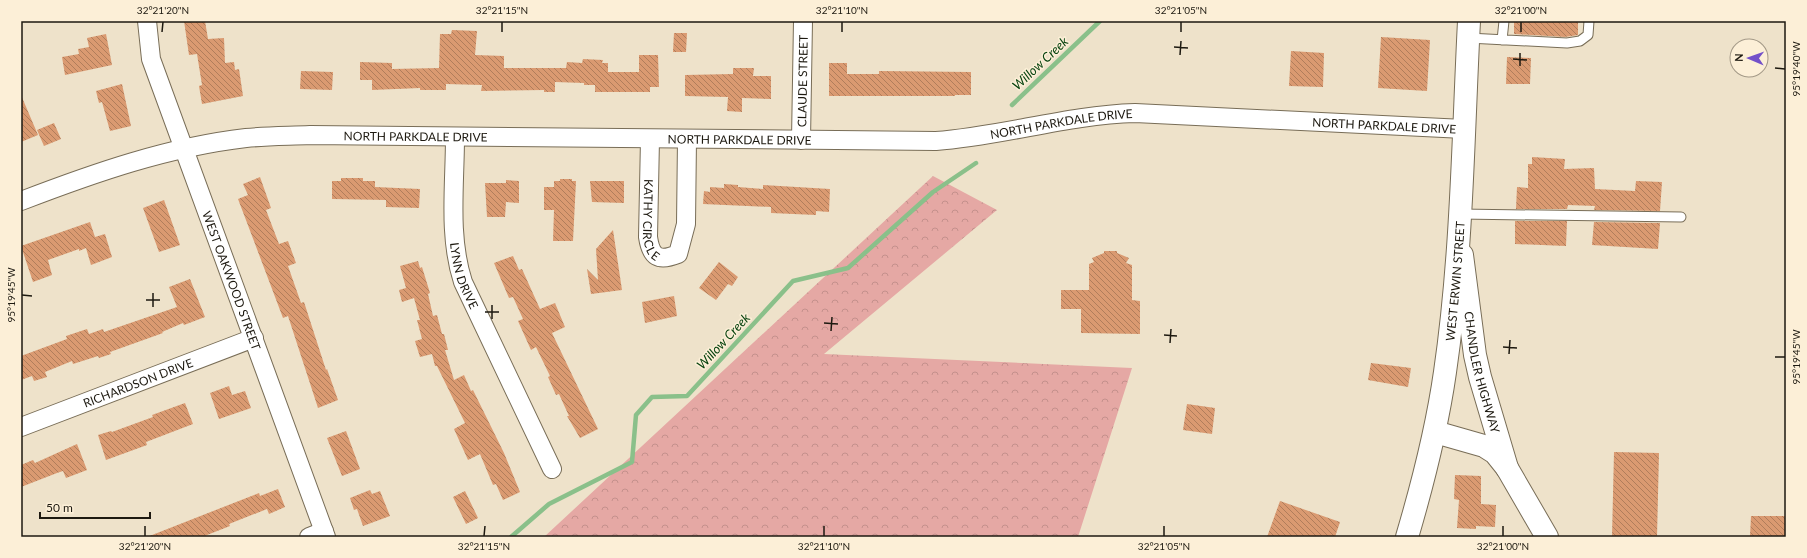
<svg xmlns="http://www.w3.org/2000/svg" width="1807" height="558" font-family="Lato,sans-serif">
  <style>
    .forest { fill: url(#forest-crowns) }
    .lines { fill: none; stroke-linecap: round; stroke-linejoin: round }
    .stream { stroke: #8ac08a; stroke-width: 4.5 }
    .building { fill: url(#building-back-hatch) }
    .service-casing { stroke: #786d57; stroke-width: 11 }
    .minor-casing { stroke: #786d57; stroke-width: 20 }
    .tertiary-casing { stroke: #786d57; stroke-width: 24 }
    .secondary-casing { stroke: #786d57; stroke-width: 24 }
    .service { stroke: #fff; stroke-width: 9 }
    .minor { stroke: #fff; stroke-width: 18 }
    .tertiary { stroke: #fff; stroke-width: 22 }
    .secondary { stroke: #fff; stroke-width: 22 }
    .ticks { fill: none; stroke: #1d1910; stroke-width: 1.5 }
    .labels { text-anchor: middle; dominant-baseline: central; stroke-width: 3; stroke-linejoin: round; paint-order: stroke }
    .street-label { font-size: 12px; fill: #1d1910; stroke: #fcefd7 }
    .water-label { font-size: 13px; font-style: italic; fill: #06420e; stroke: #fcefd7 }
    .neatline { fill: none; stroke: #1d1910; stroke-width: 1.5 }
    .ticks-label { font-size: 10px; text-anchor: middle; fill: #1d1910 }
  </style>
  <defs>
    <pattern id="forest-crowns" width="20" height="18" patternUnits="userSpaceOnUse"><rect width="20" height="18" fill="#e5a8a4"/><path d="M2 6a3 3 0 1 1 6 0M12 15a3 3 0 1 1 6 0" fill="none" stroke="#c4908c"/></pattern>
    <pattern id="building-back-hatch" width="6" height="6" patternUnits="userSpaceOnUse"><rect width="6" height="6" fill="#da9a71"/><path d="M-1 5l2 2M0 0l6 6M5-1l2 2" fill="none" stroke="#b07d5b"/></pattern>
  </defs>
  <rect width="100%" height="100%" fill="#eee2ca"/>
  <path class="forest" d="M933 176 997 210 824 354 1132 368 1078 537H544Z"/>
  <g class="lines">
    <path class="stream" d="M1012 105 1100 21
      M511 537 549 504 632 462 636 415 652 397 687 396 793 281 848 268 933 192 976 163"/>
  </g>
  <path class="building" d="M184 21H205L208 39 224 38 225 63 234 62 235 70 239 69 243 96 202 104 199 86 202 85 197 54 189 55Z
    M1514 21H1578V35L1565 37 1514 34Z
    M452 30 477 31 475 55 504 56V68H566L567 62 582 63 583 59 603 60 602 63H608V72H639V55H658L659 87H650V92H595V85H584V83L555 82V92H544V90L481 91 482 85 446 84V90H420V88L372 90V80H360V62L392 63V69L439 68 440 34H451Z
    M674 33H687L686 52H673Z
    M106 34 112 65 65 75 62 57 79 54 78 49 89 47 87 38Z
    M1381 37 1430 40 1427 91 1378 88Z
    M1291 51 1324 53 1323 87 1289 86Z
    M1507 57 1531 58 1530 84H1506Z
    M829 63H847V74H879V71L971 72V95H955V96H829Z
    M733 68H754L753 76H771V99L742 98V112L727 111 728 97 685 96V75L733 74Z
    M301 71 333 72 332 90 300 89Z
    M122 84 131 126 110 131 102 102 99 103 96 91Z
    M21 95 38 135 21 142Z
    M54 123 61 139 44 146 37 130Z
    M1532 157 1565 159 1564 169 1594 168 1595 189 1635 191 1636 181 1662 182 1660 211 1594 210 1595 206 1568 205 1567 209H1516L1517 187 1528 188V164H1532Z
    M260 177 271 208 266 210 279 244 288 241 296 263 288 266 301 303 304 302 326 370 327 369 338 400 318 408 288 316 283 318 238 199 248 195 243 184Z
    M341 178H363V181H375V187L420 189 419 208 386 207V200L332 199V181H341Z
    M560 179H572V181H576L573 241H553L554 210H544V187H554V181H560Z
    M506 180 519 181V203L506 202 505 217H487L485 183H506Z
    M590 181H624V203L592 202Z
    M724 184 738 185V187L763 189V185L830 189 829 212 816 211V215L771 213V207L703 204 704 191 710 192V187L724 188Z
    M164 200 180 245 159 252 143 208Z
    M1515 221H1567L1566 246 1515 244Z
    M90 222 95 237 105 234 112 257 91 265 86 248 79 251V249L48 260 52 275 33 282 21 246Z
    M1594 222 1660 223 1658 249 1592 245Z
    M613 230 622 290 591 294 587 269 598 280 596 249Z
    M1104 251H1117V253L1129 258 1126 263 1132 265V300L1140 301V334L1081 333V309H1061V290H1089V264L1094 262 1092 258 1104 253Z
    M513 256 519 270 522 269 540 309 555 303 565 327 552 333 598 429 580 438 567 416H569L559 394 556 395 548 377 550 376 536 347 531 350 518 321 523 319 513 297 509 298 494 263Z
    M418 261 420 268 422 267 430 293 428 294 433 316 437 315 442 334H444L448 350H445L454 380 464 375 471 391 473 390 504 453 520 492 503 500 496 484 493 485 480 454 468 460 454 429 465 423 437 366H435L432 354 420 357 415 341 422 339 417 320H420L414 298 402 302 399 290 406 288 400 266Z
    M719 262 738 277 732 286 728 284 716 300 699 288Z
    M190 279 205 317 184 325 183 323 162 332 163 333 110 352 111 354 99 358 98 356 73 364 72 361 45 372 47 377 34 381 32 376 21 380V356L67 339 66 336 87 329 89 334 103 329 104 332 177 307 169 287Z
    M674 296 677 316 645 323 642 302Z
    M1371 363 1411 368 1408 387 1368 380Z
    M229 386 232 395 245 391 251 408 219 419 210 393Z
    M185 403 193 424 146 442 147 445 106 460 98 435 111 431 112 432 153 417 152 415Z
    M1187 404 1215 408 1212 434 1183 430Z
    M346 431 360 469 342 476 327 438Z
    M77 444 87 470 66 478 63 471 57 473 21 487V465L33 460 35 463Z
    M1614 452 1659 453 1657 537H1612Z
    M1455 475 1481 476V504L1496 505 1495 527 1476 526V529L1457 528 1459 500 1454 499Z
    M278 489 285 507 269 514 267 509 229 524 230 526 202 537H147L259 493 260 496Z
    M370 490 372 494 380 491 390 516 363 526 357 509 354 510 350 498Z
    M465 491 478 518 466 524 453 497Z
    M1280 501 1340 522 1335 537H1267Z
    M1751 516H1786V536H1750Z"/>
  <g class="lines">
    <g class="service-casing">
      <path id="service" d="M1468 38 1567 43 1580 41 1588 35 1589 21
        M1502 40 1504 21
        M1460 214 1681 217"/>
    </g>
    <g class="minor-casing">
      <g id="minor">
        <path id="s1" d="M147 21 151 59 326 537"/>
        <path id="s2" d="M455 137C455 185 448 236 463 282L552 469"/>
        <path id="s3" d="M650 139 648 237C651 257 658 262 678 254L686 224 687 139"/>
        <path id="s4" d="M801 140 803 21"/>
        <path id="s5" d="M21 201C94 173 168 147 246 138 267 136 289 136 310 135L936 141C1003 136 1068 115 1135 113L1464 129"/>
        <path id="s6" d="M21 427 254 338"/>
        <path d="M309 537 324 531"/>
      </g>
    </g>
    <g class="tertiary-casing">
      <g id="tertiary">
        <path id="s7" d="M1462 255 1475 355 1480 377 1507 468"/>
        <path d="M1435 432 1484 446 1495 453 1507 468 1547 537"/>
      </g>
    </g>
    <g class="secondary-casing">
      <g id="secondary">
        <path id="s8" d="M1407 537C1423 483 1437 428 1445 372 1462 256 1463 138 1469 21"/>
      </g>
    </g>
    <use href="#service" class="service"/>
    <use href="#minor" class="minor"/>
    <use href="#tertiary" class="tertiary"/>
    <use href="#secondary" class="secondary"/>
  </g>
  <path class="ticks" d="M162 32 163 22M502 32V22M842 32V22M1181 32V22M1521 32V22M1174 47 1188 48M1180 55 1181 41M1513 59 1527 60M1520 66V53M1775 68 1785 69M22 295 32 296M146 300H160M153 307V293M485 312H499M492 319V305M824 323 838 324M831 331 832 317M1164 335 1177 336M1170 343 1171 329M1503 347 1517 348M1509 354 1510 340M1775 357H1785M145 536V526M484 536 485 526M824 536V526M1164 536V526M1503 536V526"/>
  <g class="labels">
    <g class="street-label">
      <text stroke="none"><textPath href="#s4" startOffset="59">CLAUDE STREET</textPath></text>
      <text stroke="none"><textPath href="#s5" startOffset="1051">NORTH PARKDALE DRIVE</textPath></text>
      <text stroke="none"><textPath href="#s5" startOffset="1375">NORTH PARKDALE DRIVE</textPath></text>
      <text stroke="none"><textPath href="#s5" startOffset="404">NORTH PARKDALE DRIVE</textPath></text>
      <text stroke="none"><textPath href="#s5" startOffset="728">NORTH PARKDALE DRIVE</textPath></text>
      <text stroke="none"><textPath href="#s3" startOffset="81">KATHY CIRCLE</textPath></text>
      <text stroke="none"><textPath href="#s2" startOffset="140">LYNN DRIVE</textPath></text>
      <text stroke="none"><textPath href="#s1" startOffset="274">WEST OAKWOOD STREET</textPath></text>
      <text stroke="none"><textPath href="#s8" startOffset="261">WEST ERWIN STREET</textPath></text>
      <text stroke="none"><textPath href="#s7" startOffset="119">CHANDLER HIGHWAY</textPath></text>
      <text stroke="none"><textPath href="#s6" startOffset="125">RICHARDSON DRIVE</textPath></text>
    </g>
    <g class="water-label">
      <text transform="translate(1040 63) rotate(-43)">Willow Creek</text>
      <text transform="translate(723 341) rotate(-47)">Willow Creek</text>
    </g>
  </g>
  <rect width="1807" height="558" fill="none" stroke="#fcefd7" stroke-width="44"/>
  <g transform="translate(1749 58) rotate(272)"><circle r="19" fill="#fcefd7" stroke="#a39987"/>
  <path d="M0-3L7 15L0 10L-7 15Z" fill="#7350c9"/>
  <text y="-6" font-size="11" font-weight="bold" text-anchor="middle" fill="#1d1910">N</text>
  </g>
  <path d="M40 512v6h110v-6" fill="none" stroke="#1d1910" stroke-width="2"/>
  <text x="46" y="512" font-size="12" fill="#1d1910" stroke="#fcefd7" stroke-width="3" paint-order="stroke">50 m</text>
  <rect x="22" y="22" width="1763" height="514" class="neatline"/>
  <g class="ticks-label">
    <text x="163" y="14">32°21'20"N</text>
    <text x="502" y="14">32°21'15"N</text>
    <text x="842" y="14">32°21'10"N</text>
    <text x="1181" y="14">32°21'05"N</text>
    <text x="1521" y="14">32°21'00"N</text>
    <text transform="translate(1796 69) rotate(-90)" y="4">95°19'40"W</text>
    <text transform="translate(11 295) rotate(-90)" y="4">95°19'45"W</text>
    <text transform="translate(1796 357) rotate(-90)" y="4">95°19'45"W</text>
    <text x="145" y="550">32°21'20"N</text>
    <text x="484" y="550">32°21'15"N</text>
    <text x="824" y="550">32°21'10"N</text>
    <text x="1164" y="550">32°21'05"N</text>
    <text x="1503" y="550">32°21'00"N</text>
  </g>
</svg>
